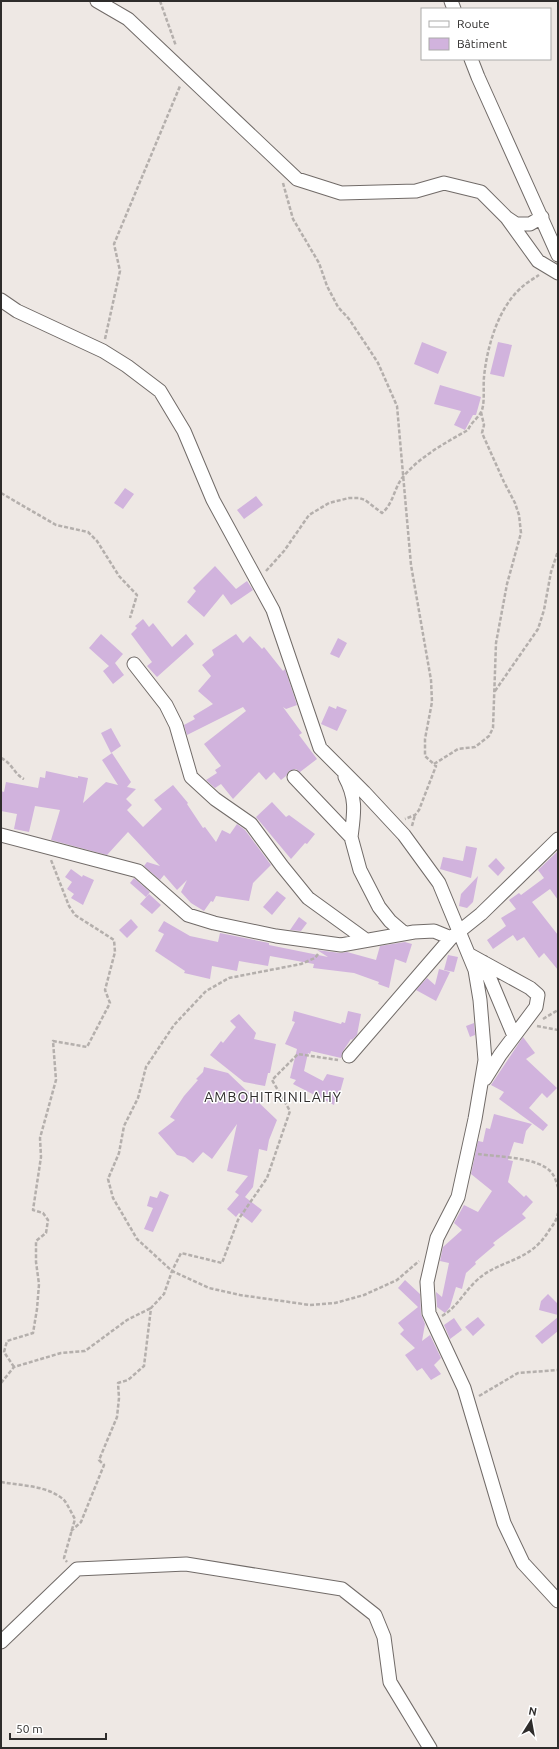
<svg xmlns="http://www.w3.org/2000/svg" width="559" height="1749" font-family="Ubuntu,sans-serif">
  <style>
    .building { fill: #d1b3dd }
    .lines { fill: none; stroke-linecap: round; stroke-linejoin: round }
    .minor-casing { stroke: #716b68; stroke-width: 15 }
    .path { stroke: #b4afac; stroke-width: 2.5; stroke-dasharray: 4 2; stroke-linecap: butt }
    .minor { stroke: #fff; stroke-width: 13 }
    .labels { text-anchor: middle; dominant-baseline: central; stroke-width: 3; stroke-linejoin: round; paint-order: stroke }
    .quarter-label { font-size: 14px; letter-spacing: 1px; fill: #2e2c2b; stroke: #fff }
  </style>
  <rect width="100%" height="100%" fill="#eee8e4"/>
  <path class="building" d="M422 342 447 352 438 374 414 364Z
    M498 342 512 345 504 377 490 374Z
    M440 385 481 397 476 415H473L465 430 454 425 461 411 434 404Z
    M125 488 134 494 123 509 114 503Z
    M256 496 263 505 244 519 237 510Z
    M215 566 236 589 247 581 253 590 231 605 223 594 204 617 187 602 196 591 193 588Z
    M143 619 149 627 153 623 172 647 186 634 194 644 157 677 147 666 152 662 131 634 137 628 135 626Z
    M101 634 123 654 115 663 124 675 113 684 103 671 109 666 89 648Z
    M236 634 243 643 250 636 262 649 264 647 283 671 285 669 297 705 286 709 283 707 302 733 299 735 317 759 300 772 296 769 289 771 286 776 281 780 274 772 266 780 259 772 233 799 221 784 215 788 206 780 217 773 215 770 221 766 204 744 246 711 243 707 187 735 184 725 195 719 193 716 213 704 198 691 211 676 202 665 214 655 212 650Z
    M338 638 347 643 339 658 330 654Z
    M329 706 336 709 337 706 347 710 337 731 321 724Z
    M111 728 121 746 111 753 101 733Z
    M112 753 131 782 127 787 136 789 126 799 132 805 127 810 143 827 162 809 154 800 173 785 188 803 187 804 203 828 205 827 216 842 222 830 230 834 237 824 245 830 271 865 253 883 249 901 216 896 213 902 211 901 204 911 191 903 181 892 187 880 177 890 164 875 160 880 144 866 147 862 160 866 128 832 107 855 51 840 60 810 35 806 29 832 14 829 17 814 1 811V791L4 792 6 782 38 788 40 777 45 778 46 771 78 778V776L88 778 83 803 106 782 118 785 102 760Z
    M272 802 286 817 289 815 315 834 307 844 305 843 291 859 256 817Z
    M466 846 477 848 471 878 440 869 443 857 463 861Z
    M558 851V900L550 889 532 902 558 935V970L544 953 539 958 524 937 517 941 513 935 493 949 487 940 506 926 501 918 516 909 509 900 519 893 521 895 544 878 538 870Z
    M496 858 505 868 498 876 488 866Z
    M71 869 82 877 83 875 94 880 83 905 71 898 74 894 67 889 72 882 65 877Z
    M478 876 473 902 467 908 459 906 461 894Z
    M134 878 150 892 146 897 130 883Z
    M277 891 286 898 272 915 263 907Z
    M149 894 161 905 152 914 140 904Z
    M299 917 307 923 301 931 290 930Z
    M131 919 138 927 127 938 119 930Z
    M164 921 190 936 218 942 220 933 269 943V945L328 957 317 950 340 953 347 952 376 960 380 946 405 942 412 944 406 963 395 959 389 988 378 984 379 982 354 973 313 968 314 964 270 956 268 966 239 961 237 971 212 966 210 979 184 973 185 971 155 951 164 934 158 931Z
    M448 955 458 957 454 972 444 970Z
    M439 969 450 972 436 1001 416 990 427 978 435 985Z
    M294 1011 341 1024 342 1022 345 1023 348 1011 361 1014 357 1035 352 1040 351 1039 343 1051 341 1058 311 1051 310 1054 308 1053 304 1071 323 1081 327 1074 344 1078 339 1096H336L334 1105 293 1084 296 1080 290 1078 297 1049 285 1044 295 1022 292 1021Z
    M239 1014 256 1033 254 1039 276 1044 270 1073H268L265 1086 244 1082 210 1055 221 1041 223 1043 236 1027 230 1021Z
    M474 1023 475 1035 470 1037 466 1026Z
    M523 1037 535 1053 526 1059 557 1088 547 1098 542 1093 529 1108 548 1125 543 1131 499 1099 504 1092 491 1085Z
    M204 1067 228 1073 277 1120 269 1140 267 1151 259 1149 253 1187 245 1197 262 1210 252 1223 239 1213 236 1217 227 1209 239 1195 235 1192 248 1176 227 1171 237 1124 212 1159 203 1152 193 1163 185 1157 177 1155 158 1133 175 1120 170 1117 184 1096 198 1080 196 1079 203 1072Z
    M494 1114 532 1124 526 1131 523 1144 514 1142 508 1160 513 1161 508 1182 524 1197 526 1195 533 1202 522 1214 526 1218 498 1239 493 1243 495 1245 475 1262 476 1264 466 1273 462 1289 456 1287 450 1307 445 1313 437 1307 436 1292 442 1297 449 1263 440 1261 443 1247 462 1230 454 1223 464 1205 478 1212 492 1191 471 1174 478 1141 483 1142 486 1128 490 1129Z
    M160 1191 169 1195 153 1232 144 1229 153 1208 147 1206 150 1196 157 1198Z
    M405 1280 420 1294 421 1314 425 1324 422 1341 430 1335 441 1358 434 1365 441 1374 431 1380 422 1368 417 1371 405 1355 415 1348 400 1334 404 1330 398 1323 418 1307 398 1288Z
    M548 1294 558 1304V1315L539 1310 541 1301Z
    M478 1317 485 1325 473 1336 465 1327Z
    M558 1317V1331L542 1344 535 1336Z
    M454 1318 462 1330 450 1339 444 1325Z"/>
  <g class="lines">
    <g class="minor-casing">
      <path id="minor" d="M97 1 128 19 297 179 341 193 416 191 444 183 481 192 507 218 516 224H530L542 217
        M451 1 454 9
        M471 59 478 77 558 255
        M507 218 538 261 558 273
        M1 300 17 311 103 351 127 366 160 391 184 431 213 500 273 610 320 748 364 792 404 835 439 883 475 970 480 1000 485 1060 475 1119 458 1197 437 1238 427 1282 429 1313 464 1388 504 1523 523 1563 558 1601
        M134 664 166 705 176 725 191 777 215 799 251 824 282 866 308 898 366 940
        M294 777 351 837 360 870 379 907 390 921 404 933
        M345 777C357 799 354 813 351 837
        M1 835 138 871 188 915 214 923 276 936 341 945 414 932 434 931 451 938
        M470 955 530 988 538 995 536 1007 500 1055 485 1079
        M483 962 514 1036
        M349 1056 451 938 481 914 558 839
        M1 1642 77 1569 186 1564 342 1589 375 1615 384 1637 390 1682 430 1748"/>
    </g>
    <path class="path" d="M160 1 176 46
      M283 183 293 219 319 263 327 286 338 307 349 319 369 349 378 363 397 406 411 565 431 680 432 702 425 739V756L436 766 419 810 415 815 405 819
      M105 339 120 271 114 244 180 86
      M1 493 56 525 88 532 97 541 119 576 137 595 130 618
      M266 571 284 551 309 515 329 503 349 498H359L365 500 382 513C393 504 394 489 402 478 419 457 445 443 468 430 471 422 479 418 482 410 485 400 483 388 484 377 487 347 498 308 521 288 526 283 533 279 539 275
      M495 691 538 629 544 610 551 572 558 551
      M1 758C12 763 14 774 24 779
      M434 764 458 749 475 747 489 736 493 728 496 643 507 584 521 533 519 515 515 503 504 482 482 433 484 425 481 412
      M412 826 415 815
      M318 954 315 958 301 964 229 978 206 991 174 1025 146 1067 138 1098 124 1126 119 1153 108 1179 113 1198 137 1239 172 1271 209 1288 240 1295 310 1305 335 1303 364 1295 397 1280 419 1261
      M543 1019 558 1010
      M537 1026 558 1030
      M478 1154C498 1157 538 1157 551 1172 555 1176 556 1182 558 1187
      M442 1316C456 1308 463 1294 474 1283 498 1258 529 1265 550 1229 554 1224 557 1219 558 1213
      M14 1367 4 1352 7 1341 33 1333 37 1309 39 1284 36 1262V1241L46 1233 48 1220 43 1213 33 1210 41 1157 40 1138 56 1080 53 1041 87 1047 110 1003 105 990 115 952 114 940 75 915 69 906 51 860
      M1 1383 14 1367 61 1353 85 1351 127 1320 151 1308
      M479 1396 518 1373 558 1370
      M1 1482C22 1486 47 1485 64 1500 68 1505 72 1514 75 1519L64 1558 67 1562
      M71 1531 81 1522 104 1465 99 1460 117 1417 119 1398 118 1383 128 1380 144 1366 151 1308 164 1294 172 1271 181 1253 222 1263 238 1220 267 1178 290 1111 272 1080 298 1054 338 1060"/>
    <use href="#minor" class="minor"/>
  </g>
  <g class="labels">
    <g class="quarter-label">
      <text x="273" y="1097">AMBOHITRINILAHY</text>
    </g>
  </g>
  <rect width="559" height="1749" fill="none" stroke="#2e2c2b" stroke-width="4"/>
  <rect x="421" y="8" width="130" height="52" fill="#ffffff" stroke="#ababaa"/>
  <rect x="429" y="21" width="20" height="6" fill="#ffffff" stroke="#ababaa"/>
  <text x="457" y="28" font-size="12" fill="#2e2c2b">Route</text>
  <rect x="429" y="38" width="20" height="12" fill="#d1b3dd" stroke="#ababaa"/>
  <text x="457" y="48" font-size="12" fill="#2e2c2b">Bâtiment</text>
  <g transform="translate(531 1721) rotate(11)" stroke="#ffffff" stroke-width="3" paint-order="stroke">
  <path d="M0-3L7 15L0 10L-7 15Z" fill="#2e2c2b"/>
  <text y="-6" font-size="11" font-weight="bold" text-anchor="middle" fill="#2e2c2b">N</text>
  </g>
  <path d="M10 1733v6h96v-6" fill="none" stroke="#2e2c2b" stroke-width="2"/>
  <text x="16" y="1733" font-size="12" fill="#2e2c2b" stroke="#ffffff" stroke-width="3" paint-order="stroke">50 m</text>
</svg>
